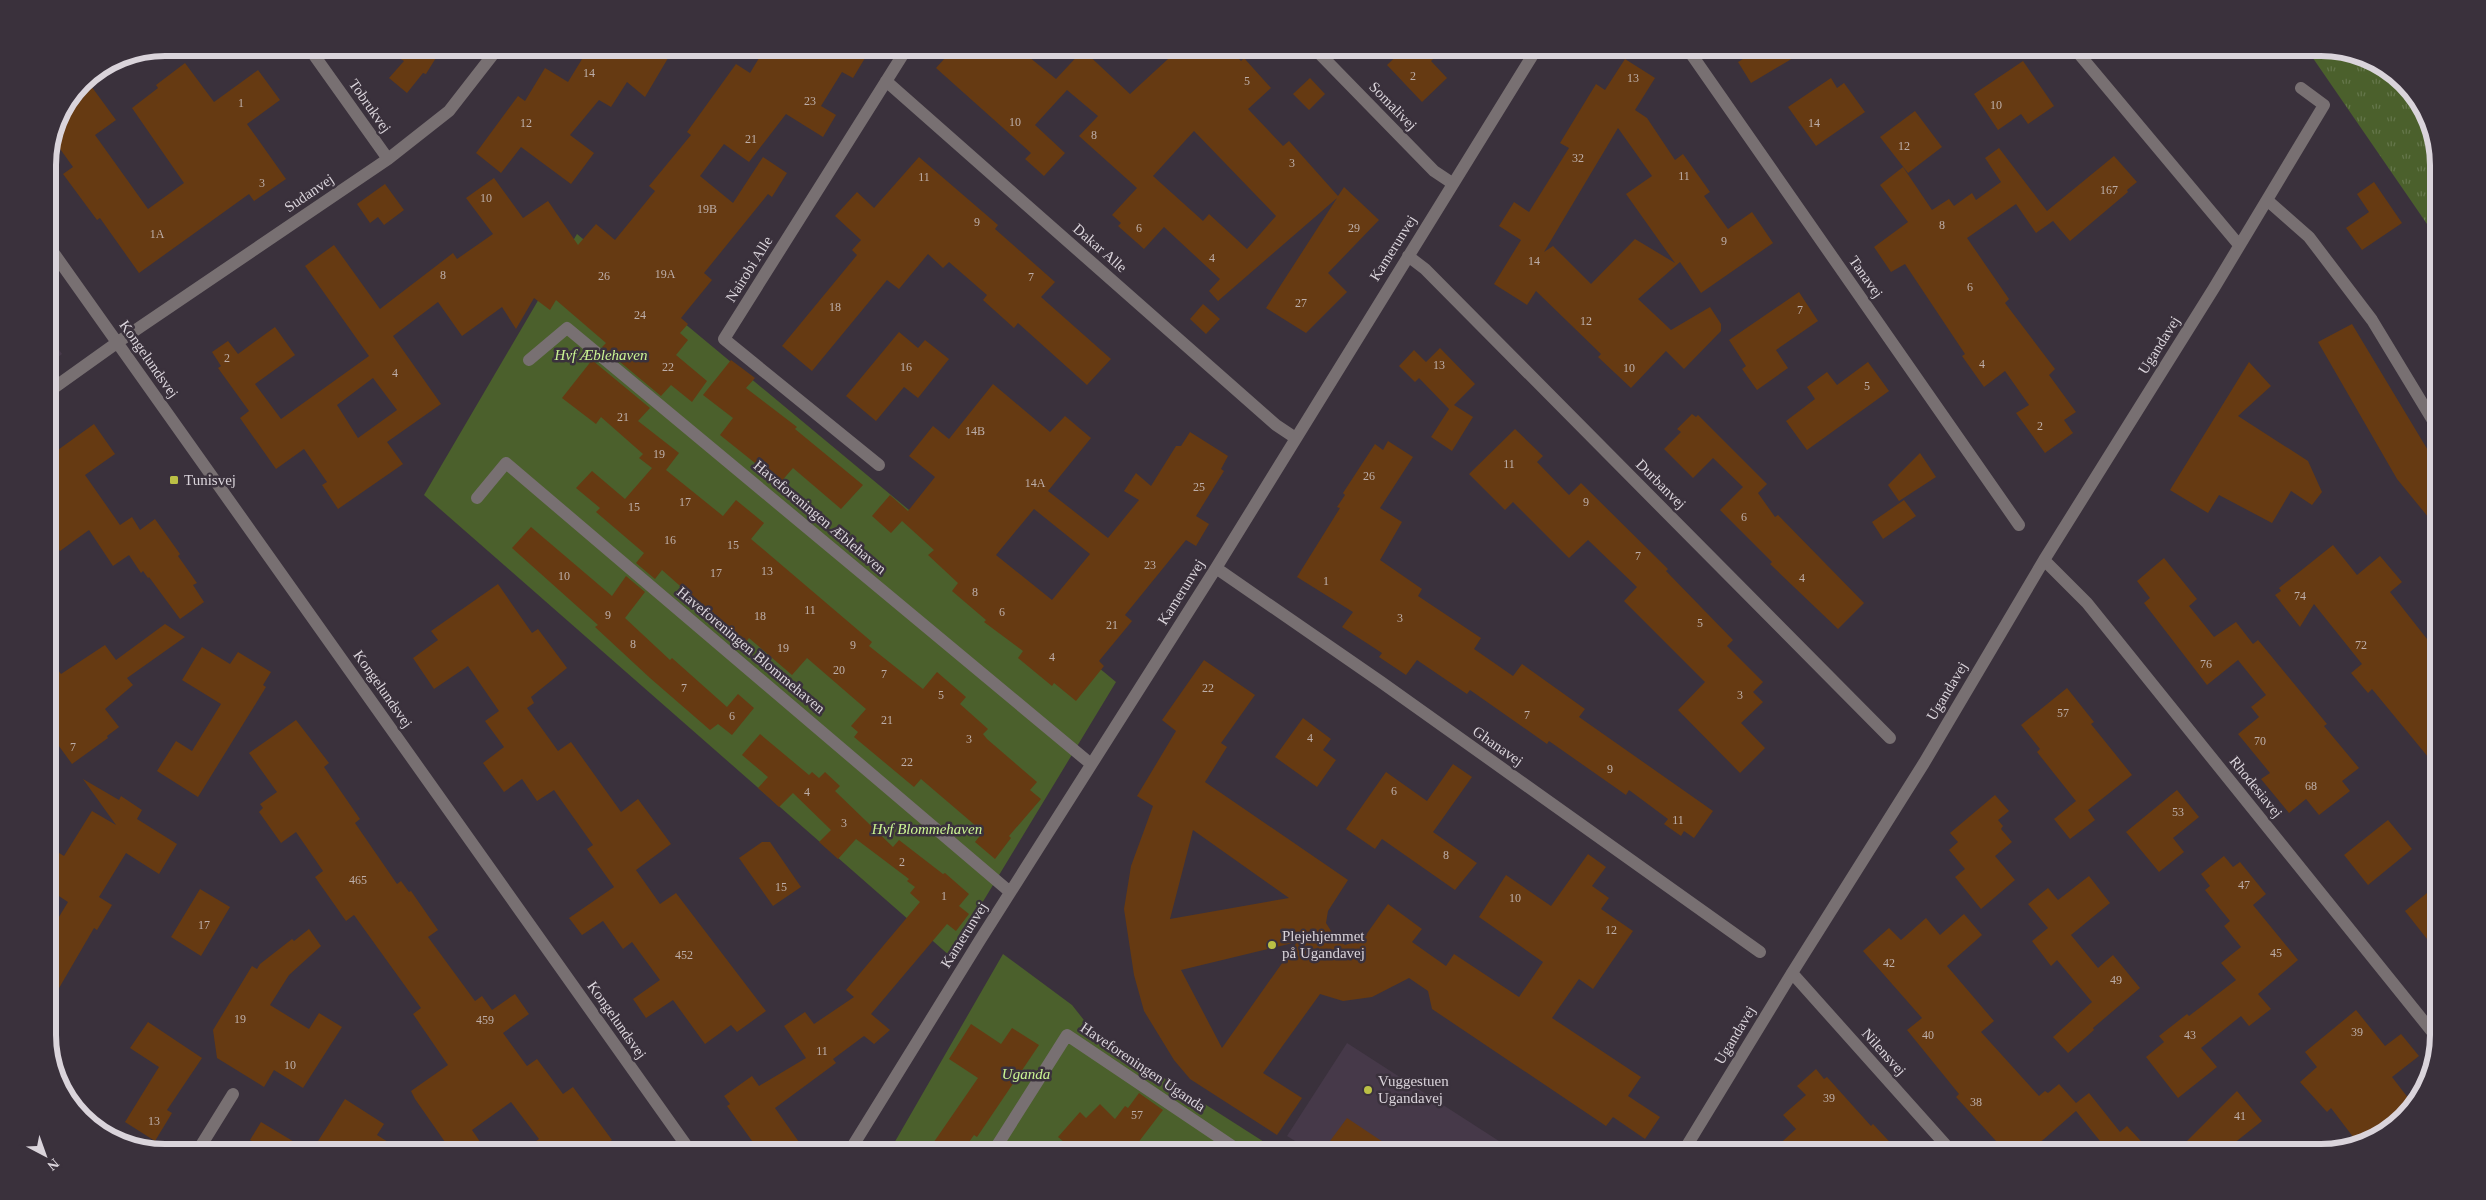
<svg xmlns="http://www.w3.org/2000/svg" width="2486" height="1200" font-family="'Times New Roman',serif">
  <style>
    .built { fill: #463949 }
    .park { fill: url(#park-tufts) }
    .garden { fill: #4b602c }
    .building { fill: #663a12; fill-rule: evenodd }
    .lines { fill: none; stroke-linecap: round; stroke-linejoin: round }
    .minor { stroke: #787072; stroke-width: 12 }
    .poi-dot { fill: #bbc045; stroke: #3a313c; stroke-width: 2 }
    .labels { text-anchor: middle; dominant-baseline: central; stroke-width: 5; stroke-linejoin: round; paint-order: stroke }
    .number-label { font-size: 12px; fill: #bdaea9 }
    .street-label { font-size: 15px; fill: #dad4db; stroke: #3a313c }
    .park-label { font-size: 15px; font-style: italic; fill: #cbf593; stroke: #3a313c }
    .poi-label { font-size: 15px; fill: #dad4db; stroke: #3a313c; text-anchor: start }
    .rim { fill: none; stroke: #dad4db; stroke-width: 6 }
  </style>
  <defs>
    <pattern id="park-tufts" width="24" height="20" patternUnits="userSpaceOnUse" patternTransform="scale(1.25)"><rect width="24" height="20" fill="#4b602c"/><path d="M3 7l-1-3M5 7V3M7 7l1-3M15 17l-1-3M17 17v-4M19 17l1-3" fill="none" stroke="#64764a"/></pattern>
  </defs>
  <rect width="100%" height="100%" fill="#3a313c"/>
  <path class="built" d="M48 334 62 354 48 365Z
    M1347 1043 1516 1152H1313L1287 1136Z"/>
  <path class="park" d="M2306 48H2321L2373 59 2419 100 2438 158V240Z"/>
  <path class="garden" d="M577 234 1116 682 950 956 424 495Z
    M1003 954 1072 1005 1095 1034 1280 1152H889Z"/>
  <path class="building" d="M383 48H442L426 74 423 73 407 93 389 78 404 61Z
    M604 48H674L645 97 627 82 611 107 599 100 570 135 594 153 571 184 521 147 501 173 476 153 518 96 525 101 545 68 568 82 587 51 598 57Z
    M765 48H871L853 78 842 72 821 106 836 115 823 137 786 114 749 162 724 144 700 176 733 203 763 157 787 173 772 197 768 194 704 273 712 280 681 318 688 324 680 333 688 340 676 355 707 381 692 402 671 385 661 396 602 347 606 343 556 300 550 310 534 298 516 329 502 307 462 336 438 302 393 336 441 404 387 442 403 464 338 509 322 485 327 482 304 449 276 469 240 418 249 411 218 368 221 366 212 352 228 341 238 354 275 327 295 355 255 384 281 419 369 356 305 266 334 245 380 309 453 253 457 259 493 234 466 198 494 178 523 218 548 201 578 245 596 224 615 240 655 191 649 186 691 135 687 132 736 64 750 73ZM373 378 397 410 358 438 337 405Z
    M954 48H1018L1056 79 1083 50 1130 94 1168 59 1157 48H1229L1241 61 1244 58 1271 88 1248 109 1283 146 1289 141 1338 196 1344 187 1379 220 1328 273 1347 292 1306 333 1266 308 1337 198 1218 301 1209 291 1220 279 1164 227 1144 249 1118 226 1121 223 1112 215 1137 188 1079 136 1098 116 1067 90 1035 125 1065 153 1044 176 1025 159 1031 153 936 68ZM1194 131 1276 216 1247 249 1209 214 1203 221 1153 176Z
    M1405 48H1445L1431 61 1447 78 1422 102 1387 65Z
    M1761 48H1810L1751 83 1738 62Z
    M1625 59 1655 78 1635 110 1647 118 1675 160 1683 154 1710 192 1704 196 1728 229 1752 212 1773 243 1701 293 1680 262 1638 299 1671 330 1710 307 1721 324V331L1684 369 1666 351 1631 388 1598 357 1601 354 1536 291 1527 305 1494 284 1521 240 1499 226 1514 202 1529 212 1569 148 1560 143 1596 84 1605 90ZM1618 128 1652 176 1626 194 1675 263 1635 239 1591 284 1553 246 1544 252Z
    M2023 61 2054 106 2028 124 2021 114 1998 130 1974 94Z
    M185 63 214 102 258 70 280 100 247 124 286 179 254 201 249 194 139 273 100 218 97 220 63 174 73 167 53 139 60 113 86 79 116 120 95 135 148 209 184 183 132 108 158 88 156 85Z
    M1310 78 1325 94 1309 110 1293 94Z
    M1831 78 1837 88 1844 83 1865 112 1816 146 1788 107Z
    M1915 111 1942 147 1908 173 1880 137Z
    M1999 148 2047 211 2114 156 2137 182 2127 190 2128 192 2070 241 2053 221 2036 233 2016 204 1967 238 2009 299 2005 303 2055 369 2049 375 2076 412 2064 420 2073 433 2045 453 2016 413 2029 405 2005 371 1984 387 1962 356 1965 354 1905 264 1891 272 1874 247 1908 222 1880 185 1903 167 1932 210 1949 199 1954 206 1972 193 1976 200 2001 182 1985 158Z
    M919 157 998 225 995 229 1055 282 1041 297 1111 359 1087 385 1018 323 1014 328 983 300 987 295 949 262 943 268 928 254 899 289 887 280 812 371 782 346 857 255 852 250 861 240 835 216 857 192 874 208Z
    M2374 182 2402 223 2362 250 2346 228 2369 212 2357 194Z
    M385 184 404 210 384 225 378 217 370 223 357 204Z
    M1799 292 1818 321 1776 350 1788 368 1757 390 1742 369 1746 366 1729 340Z
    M1203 304 1220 319 1206 334 1190 319Z
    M2352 324 2438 467V529L2397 479 2318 342Z
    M899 332 918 348 925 340 949 359 918 398 904 387 876 421 846 396Z
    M1440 348 1475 384 1454 405 1473 417 1452 451 1431 437 1449 409 1419 378 1415 382 1399 366 1414 350 1426 362Z
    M592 360 650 408 638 421 679 453 666 470 723 516 736 500 764 523 751 539 872 642 869 646 923 689 937 672 966 697 960 704 988 729 983 734 987 739 1037 782 1030 790 1041 799 1009 836 1011 838 995 859 975 842 983 832 921 779 914 787 854 737 858 732 851 726 866 709 807 658 792 675 749 638 745 643 662 570 655 579 636 563 644 553 596 512 600 508 576 488 592 471 625 499 652 468 639 458 643 454 601 417 596 424 562 398Z
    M731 360 755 378 746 388 797 427 795 429 863 485 841 509 793 468 780 483 720 435 733 418 703 395Z
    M1868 362 1889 391 1807 450 1786 421 1815 399 1807 387 1827 372 1837 385Z
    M2249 362 2271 386 2238 416 2308 461 2322 492 2312 505 2291 491 2272 523 2219 495 2208 513 2170 490Z
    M993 384 1050 432 1065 416 1091 438 1048 491 1108 538 1139 500 1124 491 1136 473 1151 486 1176 446H1181L1190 432 1228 456 1221 469 1224 471 1196 516 1209 524 1196 546 1186 540 1125 615 1132 621 1099 661 1104 666 1076 701 1054 683 1052 686 1018 658 1023 651 984 622 986 620 952 591 958 583 928 555 934 550 902 521 891 533 872 516 890 495 908 511 935 477 909 456 933 426 949 439ZM1034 509 1090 554 1052 600 996 555Z
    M1692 414 1696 417 1698 415 1767 484 1758 493 1775 517 1778 515 1864 603 1838 629 1770 564 1772 562 1720 510 1743 487 1713 458 1693 478 1664 449 1681 432 1677 429Z
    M94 424 115 454 85 475 120 525 132 517 140 530 155 519 180 554 178 556 197 583 193 585 204 602 180 619 149 577 148 578 143 571 141 573 129 555 113 566 89 530 60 551 48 534V457Z
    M1515 429 1543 456 1537 462 1569 495 1581 483 1668 569 1666 571 1733 640 1727 646 1763 682 1753 692 1763 702 1741 723 1765 748 1740 773 1678 710 1705 682 1624 601 1637 587 1588 540 1569 558 1513 502 1505 510 1469 474Z
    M1388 441 1413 457 1380 508 1402 522 1380 560 1422 589 1418 596 1481 638 1474 649 1513 676 1522 664 1585 709 1579 717 1713 811 1694 838 1684 831 1681 836 1664 824 1668 819 1629 790 1626 795 1549 741 1547 744 1470 690 1467 694 1417 660 1406 675 1379 657 1382 653 1342 627 1353 612 1297 577 1340 508 1337 507 1345 495 1343 493 1375 444 1383 450Z
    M1920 453 1936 477 1899 501 1888 485Z
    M1904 500 1916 516 1883 539 1872 522Z
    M531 527 612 596 626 576 645 592 625 618 670 660 672 658 727 707 738 694 754 708 732 735 718 724 710 730 650 678 595 627 598 625 512 548Z
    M2333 545 2357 575 2380 556 2402 582 2390 592 2438 653V769L2372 689 2368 693 2351 673 2362 664 2314 604 2300 627 2275 595 2281 591 2279 588Z
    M2164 558 2197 599 2189 606 2214 637 2236 622 2253 644 2258 640 2327 724 2324 726 2359 768 2342 781 2350 791 2319 815 2306 799 2289 813 2261 779 2270 773 2238 734 2259 717 2251 707 2266 695 2238 660 2207 685 2144 603 2150 598 2137 581Z
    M498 584 532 633 538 629 567 668 531 697 534 703 527 708 558 751 571 742 621 812 638 799 671 844 636 870 660 904 676 893 766 1011 737 1032 731 1025 705 1044 673 1000 646 1018 633 999 660 980 632 942 623 949 603 921 582 935 569 918 614 887 587 849 593 845 554 790 537 801 522 779 504 792 483 763 504 747 485 721 499 711 468 666 434 689 413 658 438 640 431 631Z
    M165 624 185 637 127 678 133 685 105 709 119 727 107 736 108 738 72 764 48 731V656L61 674 105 645 116 660Z
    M202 647 230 664 238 652 271 672 263 685 266 687 198 797 157 771 176 741 192 751 221 704 182 680Z
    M1204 660 1255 695 1221 743 1227 747 1205 782 1348 880 1328 911 1326 923 1333 934 1345 945 1363 939 1388 904 1422 929 1412 942 1446 966 1454 954 1519 997 1543 962 1479 917 1506 875 1551 906 1588 854 1606 867 1592 886 1609 898 1601 909 1633 931 1593 989 1579 979 1552 1018 1641 1077 1628 1096 1660 1117 1645 1139 1613 1117 1606 1126 1432 1009 1428 991 1409 978 1372 997 1343 1001 1320 994 1263 1073 1302 1098 1277 1135 1190 1079 1174 1060 1144 1011 1134 975 1124 909 1131 866 1153 806 1137 796 1176 731 1162 720ZM1193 830 1289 898 1170 919ZM1297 942 1222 1048 1181 970Z
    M2067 688 2094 722 2091 724 2132 775 2088 810 2095 820 2070 839 2054 819 2076 801 2037 752 2040 749 2021 725Z
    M1303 718 1331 739 1323 750 1336 760 1317 787 1275 757Z
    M296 720 329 763 324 767 360 819 355 823 397 884 401 881 409 892 411 891 438 930 428 937 475 1001 482 996 492 1010 515 994 529 1014 503 1033 527 1066 537 1059 563 1094 573 1087 612 1140 597 1152H521L539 1139 511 1102 472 1130 487 1152H452L415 1099 411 1091 448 1065 413 1014 421 1008 354 915 346 921 315 877 323 871 296 832 281 843 259 812 263 808 260 804 277 792 249 753Z
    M760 734 809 775 812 772 819 778 825 772 840 786 835 791 893 847 899 840 943 874 945 873 969 894 959 906 969 914 956 931 947 924 871 1014 890 1030 874 1044 864 1036 833 1059 836 1063 775 1108 806 1152H760L727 1106 730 1104 724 1096 752 1076 759 1086 806 1058 784 1026 805 1012 814 1024 854 997 846 990 920 902 910 893 915 887 907 881 909 879 856 839 838 859 819 842 831 830 793 793 779 807 758 788 768 777 742 755Z
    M1453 764 1472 777 1433 832 1477 863 1455 890 1382 839 1375 849 1346 829 1386 772 1427 801Z
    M83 779 119 800 121 796 142 810 137 819 177 844 159 874 126 853 99 897 112 905 97 930 94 928 48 1007V935L68 902 48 889V846L64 856 92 811 116 825Z
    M2177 790 2199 817 2173 838 2184 852 2159 872 2126 832Z
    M1995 795 2009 811 1998 820 2003 826 2001 829 2012 842 1995 856 2015 880 1981 909 1955 877 1965 869 1949 850 1958 842 1950 833Z
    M2388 820 2412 849 2368 885 2344 855Z
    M762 842H770L801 887 773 906 739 858Z
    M2224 856 2233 867 2240 862 2266 894 2253 905 2298 960 2258 994 2271 1009 2249 1026 2241 1016 2201 1048 2217 1067 2178 1098 2146 1057 2164 1042 2159 1036 2187 1014 2189 1016 2236 980 2221 963 2241 947 2224 926 2230 921 2205 890 2210 886 2201 874Z
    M2089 876 2110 903 2071 935 2098 968 2113 955 2140 988 2093 1028 2094 1030 2068 1053 2053 1037 2092 1002 2057 960 2051 966 2032 941 2048 928 2028 904 2048 888 2058 900Z
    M2438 884V953L2405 911Z
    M200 889 230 907 201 956 171 937Z
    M1964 914 1982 935 1947 966 1994 1021 1981 1032 2039 1096 2045 1091 2048 1093 2059 1084 2076 1103 2089 1093 2120 1132 2127 1126 2151 1152H2097L2104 1146 2076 1111 2029 1152H2006L1956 1097 1959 1094 1907 1030 1922 1018 1863 951 1889 928 1901 940 1926 918 1940 935Z
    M309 929 321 946 289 975 270 1005 309 1029 319 1013 342 1027 303 1088 274 1070 264 1087 217 1058 213 1030 252 966 257 969 260 964 292 939 294 941Z
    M2356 1010 2385 1046 2401 1034 2419 1056 2392 1077 2412 1103 2386 1133 2357 1142 2331 1108 2327 1112 2300 1082 2317 1067 2305 1052Z
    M148 1022 202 1058 167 1110 172 1113 155 1141 125 1122 159 1067 130 1048Z
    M971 1024 1001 1044 1012 1028 1039 1045 977 1137 974 1135 962 1152H927L978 1078 949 1059Z
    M1816 1069 1824 1079 1827 1077 1871 1126 1873 1124 1899 1152H1771L1796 1129 1783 1115 1806 1095 1797 1086Z
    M2237 1091 2262 1121 2228 1148 2178 1150Z
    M1139 1093 1163 1110 1131 1152H1076L1058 1137 1080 1112 1086 1118 1100 1104 1115 1119 1125 1106 1128 1108Z
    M345 1099 384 1124 377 1135 404 1152H311Z
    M1347 1118 1398 1152H1322Z
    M261 1122 311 1152H270L250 1140Z"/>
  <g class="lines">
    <path class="minor" d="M309 48 388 159
      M1314 48 1434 171 1452 183
      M1687 48 2019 525
      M2074 48 2239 245
      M886 81 1276 425 1294 437
      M2267 200 2309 237 2372 320 2438 429
      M48 245 691 1152
      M1408 256 1425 269 1890 738
      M529 360 567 328 1091 764
      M48 392 118 342 388 159 449 111 498 48
      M879 465 724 339 907 48
      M477 498 506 463 1010 892
      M2044 560 2087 603 2438 1039
      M1216 568 1381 682 1760 952
      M1792 973 1952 1152
      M197 1152 233 1094
      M849 1152 980 940 1216 568 1537 48
      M993 1152 1067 1035 1241 1152
      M1683 1152 1792 973 1924 763 2044 560 2214 288 2324 105 2301 88"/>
  </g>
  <g class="poi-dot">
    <rect x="169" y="475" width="10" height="10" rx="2.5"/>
    <circle cx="1272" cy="945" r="5"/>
    <circle cx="1368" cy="1090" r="5"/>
  </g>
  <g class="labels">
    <g class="number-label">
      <text x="589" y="73">14</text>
      <text x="1413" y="76">2</text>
      <text x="1633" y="78">13</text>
      <text x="1247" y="81">5</text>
      <text x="810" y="101">23</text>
      <text x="241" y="103">1</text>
      <text x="1996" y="105">10</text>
      <text x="1015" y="122">10</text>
      <text x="526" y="123">12</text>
      <text x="1814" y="123">14</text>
      <text x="1094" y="135">8</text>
      <text x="751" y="139">21</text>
      <text x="1904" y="146">12</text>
      <text x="1578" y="158">32</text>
      <text x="1292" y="163">3</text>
      <text x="1684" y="176">11</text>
      <text x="924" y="177">11</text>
      <text x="262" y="183">3</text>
      <text x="2109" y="190">167</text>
      <text x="486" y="198">10</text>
      <text x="707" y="209">19B</text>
      <text x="977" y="222">9</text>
      <text x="1942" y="225">8</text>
      <text x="1139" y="228">6</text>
      <text x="1354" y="228">29</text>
      <text x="157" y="234">1A</text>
      <text x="1724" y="241">9</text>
      <text x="1212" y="258">4</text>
      <text x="1534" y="261">14</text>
      <text x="665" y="274">19A</text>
      <text x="443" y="275">8</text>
      <text x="604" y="276">26</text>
      <text x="1031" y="277">7</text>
      <text x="1970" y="287">6</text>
      <text x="1301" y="303">27</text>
      <text x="835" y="307">18</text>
      <text x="1800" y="310">7</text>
      <text x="640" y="315">24</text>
      <text x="1586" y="321">12</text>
      <text x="227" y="358">2</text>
      <text x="1982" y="364">4</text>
      <text x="1439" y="365">13</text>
      <text x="668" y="367">22</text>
      <text x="906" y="367">16</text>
      <text x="1629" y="368">10</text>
      <text x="395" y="373">4</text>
      <text x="1867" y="386">5</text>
      <text x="623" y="417">21</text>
      <text x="2040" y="426">2</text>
      <text x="975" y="431">14B</text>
      <text x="659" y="454">19</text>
      <text x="1509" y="464">11</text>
      <text x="1369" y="476">26</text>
      <text x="1035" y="483">14A</text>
      <text x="1199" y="487">25</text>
      <text x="685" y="502">17</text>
      <text x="1586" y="502">9</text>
      <text x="634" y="507">15</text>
      <text x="1744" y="517">6</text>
      <text x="670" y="540">16</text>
      <text x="733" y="545">15</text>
      <text x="1638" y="556">7</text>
      <text x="1150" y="565">23</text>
      <text x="767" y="571">13</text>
      <text x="716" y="573">17</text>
      <text x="564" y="576">10</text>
      <text x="1802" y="578">4</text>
      <text x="1326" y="581">1</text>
      <text x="975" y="592">8</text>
      <text x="2300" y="596">74</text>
      <text x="810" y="610">11</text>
      <text x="1002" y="612">6</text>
      <text x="608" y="615">9</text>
      <text x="760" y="616">18</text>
      <text x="1400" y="618">3</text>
      <text x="1700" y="623">5</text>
      <text x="1112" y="625">21</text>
      <text x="633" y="644">8</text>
      <text x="853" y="645">9</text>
      <text x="2361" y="645">72</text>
      <text x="783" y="648">19</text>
      <text x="1052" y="657">4</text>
      <text x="2206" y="664">76</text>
      <text x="839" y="670">20</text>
      <text x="884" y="674">7</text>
      <text x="684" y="688">7</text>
      <text x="1208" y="688">22</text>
      <text x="941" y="695">5</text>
      <text x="1740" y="695">3</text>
      <text x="2063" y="713">57</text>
      <text x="1527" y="715">7</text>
      <text x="732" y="716">6</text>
      <text x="887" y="720">21</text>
      <text x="1310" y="738">4</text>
      <text x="969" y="739">3</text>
      <text x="2260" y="741">70</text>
      <text x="73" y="747">7</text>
      <text x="907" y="762">22</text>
      <text x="1610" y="769">9</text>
      <text x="2311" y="786">68</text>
      <text x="1394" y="791">6</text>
      <text x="807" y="792">4</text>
      <text x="2178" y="812">53</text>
      <text x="1678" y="820">11</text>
      <text x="844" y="823">3</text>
      <text x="1446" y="855">8</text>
      <text x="902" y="862">2</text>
      <text x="358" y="880">465</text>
      <text x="2244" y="885">47</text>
      <text x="781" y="887">15</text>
      <text x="944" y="896">1</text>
      <text x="1515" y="898">10</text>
      <text x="204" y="925">17</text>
      <text x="1611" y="930">12</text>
      <text x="2276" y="953">45</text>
      <text x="684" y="955">452</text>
      <text x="1889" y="963">42</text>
      <text x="2116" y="980">49</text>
      <text x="240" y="1019">19</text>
      <text x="485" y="1020">459</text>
      <text x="2357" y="1032">39</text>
      <text x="1928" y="1035">40</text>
      <text x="2190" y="1035">43</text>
      <text x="822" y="1051">11</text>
      <text x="290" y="1065">10</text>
      <text x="1829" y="1098">39</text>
      <text x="1976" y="1102">38</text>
      <text x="1137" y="1115">57</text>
      <text x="2240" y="1116">41</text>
      <text x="154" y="1121">13</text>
    </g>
    <g class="street-label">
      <text transform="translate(370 106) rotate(55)">Tobrukvej</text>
      <text transform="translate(1393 106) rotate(46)">Somalivej</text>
      <text transform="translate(309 193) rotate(-34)">Sudanvej</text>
      <text transform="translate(1100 248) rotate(41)">Dakar Alle</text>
      <text transform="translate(1393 248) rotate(-58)">Kamerunvej</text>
      <text transform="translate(749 269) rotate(-58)">Nairobi Alle</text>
      <text transform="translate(1866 277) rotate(55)">Tanavej</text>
      <text transform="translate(2159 345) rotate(-58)">Ugandavej</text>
      <text transform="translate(149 359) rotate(55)">Kongelundsvej</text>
      <text transform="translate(1661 484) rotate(45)">Durbanvej</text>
      <text transform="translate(820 517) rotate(40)">Haveforeningen Æblehaven</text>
      <text transform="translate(1181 592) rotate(-58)">Kamerunvej</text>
      <text transform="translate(751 650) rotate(40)">Haveforeningen Blommehaven</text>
      <text transform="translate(383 689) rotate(55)">Kongelundsvej</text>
      <text transform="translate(1947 691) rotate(-59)">Ugandavej</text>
      <text transform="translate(1498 746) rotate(35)">Ghanavej</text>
      <text transform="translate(2256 787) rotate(51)">Rhodesiavej</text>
      <text transform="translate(964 935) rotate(-58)">Kamerunvej</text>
      <text transform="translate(617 1020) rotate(55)">Kongelundsvej</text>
      <text transform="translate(1735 1035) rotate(-59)">Ugandavej</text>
      <text transform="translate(1884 1052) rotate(48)">Nilensvej</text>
      <text transform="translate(1143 1067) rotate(34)">Haveforeningen Uganda</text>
    </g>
    <g class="park-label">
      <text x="601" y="355">Hvf Æblehaven</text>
      <text x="927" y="829">Hvf Blommehaven</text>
      <text x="1026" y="1074">Uganda</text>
    </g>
    <g class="poi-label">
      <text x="184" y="480">Tunisvej</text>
      <text x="1282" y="936">Plejehjemmet<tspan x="1282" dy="17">på Ugandavej</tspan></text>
      <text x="1378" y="1081">Vuggestuen<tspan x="1378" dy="17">Ugandavej</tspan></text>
    </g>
  </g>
  <path d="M0 0H2486V1200H0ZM165 56H2321A109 109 0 0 1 2430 165V1035A109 109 0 0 1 2321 1144H165A109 109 0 0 1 56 1035V165A109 109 0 0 1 165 56Z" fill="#3a313c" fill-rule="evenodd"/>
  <path class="rim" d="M165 56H2321A109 109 0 0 1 2430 165V1035A109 109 0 0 1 2321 1144H165A109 109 0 0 1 56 1035V165A109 109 0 0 1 165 56Z"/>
  <g transform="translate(45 1155) rotate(139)" stroke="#3a313c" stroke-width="4" paint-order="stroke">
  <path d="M0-4L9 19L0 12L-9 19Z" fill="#dad4db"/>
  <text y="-8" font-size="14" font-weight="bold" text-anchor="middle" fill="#dad4db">N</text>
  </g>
</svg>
